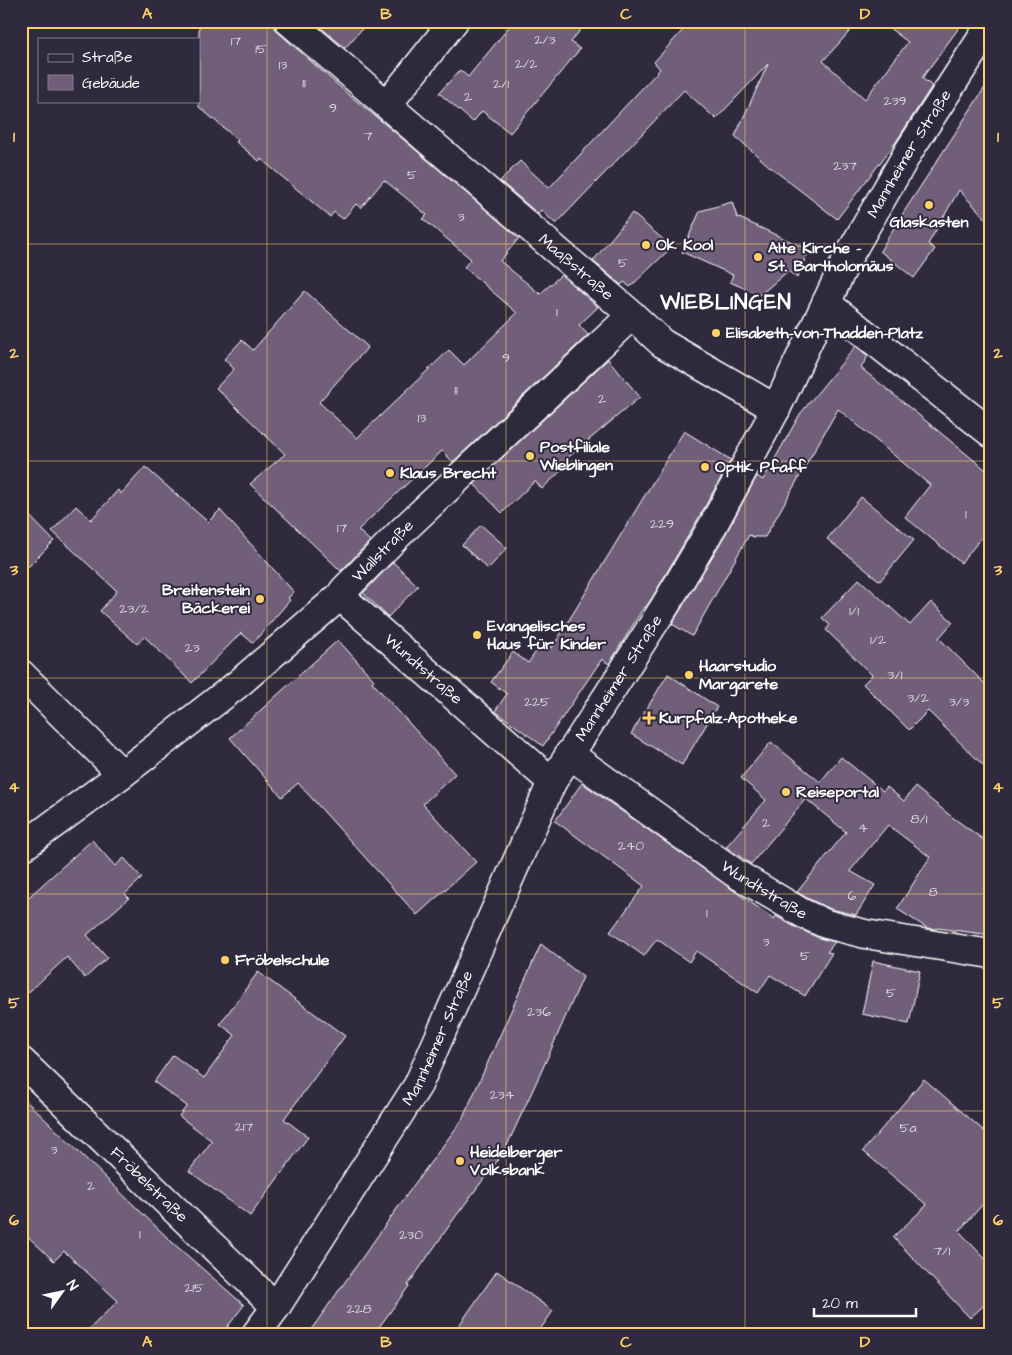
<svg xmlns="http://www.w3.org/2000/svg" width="1012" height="1355" font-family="'Architects Daughter',sans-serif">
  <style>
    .building { fill: #715f7a; stroke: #fff }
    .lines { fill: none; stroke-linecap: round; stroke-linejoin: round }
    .street-casing { stroke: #fff; stroke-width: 31 }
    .secondary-casing { stroke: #fff; stroke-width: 31 }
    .street { stroke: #2f2a3d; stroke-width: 28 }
    .secondary { stroke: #2f2a3d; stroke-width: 28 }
    .grid { fill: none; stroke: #ffd166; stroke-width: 1; stroke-opacity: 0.55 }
    .poi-dot { fill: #ffd166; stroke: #2f2a3d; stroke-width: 2 }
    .labels { text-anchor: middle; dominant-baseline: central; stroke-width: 4; stroke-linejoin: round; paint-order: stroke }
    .number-label { font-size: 14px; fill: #dcd7de }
    .street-label { font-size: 16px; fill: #fff; stroke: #2f2a3d }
    .poi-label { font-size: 16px; font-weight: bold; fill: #fff; stroke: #2f2a3d; text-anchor: start }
    .district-label { font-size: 21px; font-weight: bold; letter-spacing: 1px; fill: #fff; stroke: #2f2a3d }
    .neatline { fill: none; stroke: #ffd166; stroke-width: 2 }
    .grid-label { font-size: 16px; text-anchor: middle; font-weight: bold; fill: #ffd166 }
  </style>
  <rect width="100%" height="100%" fill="#2f2a3d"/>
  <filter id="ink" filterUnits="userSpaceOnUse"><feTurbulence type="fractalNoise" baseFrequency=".02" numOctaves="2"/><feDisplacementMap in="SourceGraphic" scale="10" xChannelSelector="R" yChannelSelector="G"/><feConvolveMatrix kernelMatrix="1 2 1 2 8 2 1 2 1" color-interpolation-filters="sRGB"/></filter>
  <g filter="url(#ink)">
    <path class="building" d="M199 21H274V27L279 33 348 94 397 134 519 238 500 261 540 294 561 275 598 307 579 325 588 335 453 462 442 451 358 530 370 541 341 571 250 484 285 454 216 388 234 369 224 359 242 340 253 350 305 291 368 347 319 402 357 438 449 350 464 365 517 313 464 267 471 259 423 219 427 215 384 180 361 208 356 204 343 219 334 212 330 217 261 159 259 161 236 142 238 140 199 107Z
      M313 21H369L345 48Z
      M514 21H587L571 42 580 49 510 133 482 111 473 122 439 93 460 70 468 77Z
      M691 21H859L823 61 865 99 908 42 880 21H964L922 78 932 86 896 142 837 219 770 167 735 136 768 64 716 119 684 90 556 224 541 210 538 214 500 181 520 161 549 188 660 69 654 62Z
      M991 78V224L959 190 928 244 935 249 914 278 880 251 898 221Z
      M732 202 737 217 809 250 797 278 788 271 760 295 730 282 733 275 682 252 700 211Z
      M632 213 672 247 630 287 624 282 621 285 593 261Z
      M856 346 868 356 861 368 991 474V526L961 563 905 517 930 485 838 409 765 537H754L749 535 692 636 672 624 725 535 757 476 763 480 800 414Z
      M608 359 640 397 565 460 568 464 542 489 535 481 502 513 474 484Z
      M684 431 731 460 698 519 652 598 645 608 644 607 609 664 602 659 543 746 495 711 507 694 491 682 513 652 528 663 543 642 552 648Z
      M145 467 208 522 220 510 294 592 288 598 290 600 253 643 241 633 192 683 144 636 137 644 100 611 117 591 52 531 76 506 91 520 118 490 121 494Z
      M861 497 914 540 880 581 827 539Z
      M21 507 54 541 21 574Z
      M481 525 507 548 488 569 462 545Z
      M393 562 418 586 388 617 363 593Z
      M859 579 910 625 931 602 953 622 939 638 991 690V773L928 711 909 730 863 684 872 675 826 630 830 625 822 618Z
      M338 640 374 680 372 682 455 774 423 804 476 862 417 915 298 783 282 797 230 738Z
      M668 674 717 707 682 765 631 734Z
      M771 742 820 782 841 757 883 791 887 787 904 801 915 787 952 817 991 845V935L937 928 936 929 927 928 897 909 930 857 888 825 850 871 875 885 856 915 831 909 809 899 797 892 846 832 806 799 814 789 751 864 726 847 766 800 741 778Z
      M582 783 774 919 776 916 795 927 819 938 835 942 827 952 832 953 805 996 770 975 758 993 696 951 689 962 657 939 644 956 610 932 644 886 555 821Z
      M92 840 115 866 124 858 142 878 125 894 129 898 87 935 107 958 85 978 67 957 21 999V904Z
      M541 944 583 977 542 1070 504 1152 456 1216 408 1285 409 1286 374 1334H308L413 1186 462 1120Z
      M873 961 920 971 909 1024 862 1014Z
      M258 972 345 1036 284 1119 308 1137 250 1216 189 1171 212 1141 179 1116 187 1106 154 1082 173 1055 204 1078 235 1035 220 1024Z
      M924 1079 991 1137V1195L959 1231 991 1265V1299L970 1318 893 1237 927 1205 863 1151Z
      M21 1096 173 1243 244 1305 222 1334H84L118 1301 64 1251 54 1261 21 1230Z
      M497 1271 553 1311 537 1334H453Z"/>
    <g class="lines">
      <g class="street-casing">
        <g id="street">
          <path id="s1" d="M289 21 632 315 662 343 776 409"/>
          <path d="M387 105 454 21"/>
          <path d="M826 303 991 433"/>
          <path id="s2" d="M340 596 552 782"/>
          <path d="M21 674 122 774"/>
          <path id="s3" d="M569 754 735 873 802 913 826 924 865 934 991 954"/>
          <path id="s4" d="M21 848 122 774 238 684 340 596 344 590 401 532 632 315"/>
          <path id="s5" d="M21 1061 276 1307"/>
        </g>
      </g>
      <g class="secondary-casing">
        <g id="secondary">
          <path id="s6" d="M256 1334 276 1307 418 1085 552 782 665 606 712 527 776 409 847 259 910 149 991 24"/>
        </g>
      </g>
      <use href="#street" class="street"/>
      <use href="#secondary" class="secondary"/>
    </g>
  </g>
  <path class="grid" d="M267 21V1334M506 21V1334M745 21V1334M21 244H991M21 461H991M21 678H991M21 894H991M21 1111H991"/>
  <g class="poi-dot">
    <circle cx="929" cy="205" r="5"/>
    <circle cx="646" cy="245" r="5"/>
    <circle cx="758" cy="257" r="5"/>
    <circle cx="716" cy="333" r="5"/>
    <circle cx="530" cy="456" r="5"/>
    <circle cx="705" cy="467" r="5"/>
    <circle cx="390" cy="473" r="5"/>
    <circle cx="260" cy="599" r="5"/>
    <circle cx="477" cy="635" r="5"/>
    <circle cx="689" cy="675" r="5"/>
    <path d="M646.5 710.5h5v5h5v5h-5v5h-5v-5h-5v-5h5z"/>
    <circle cx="786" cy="792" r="5"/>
    <circle cx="225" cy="960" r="5"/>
    <circle cx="460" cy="1161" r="5"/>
  </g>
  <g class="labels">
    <g class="number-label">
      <text x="545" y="40">2/3</text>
      <text x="236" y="41">17</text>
      <text x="261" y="49">15</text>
      <text x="526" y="64">2/2</text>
      <text x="283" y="65">13</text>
      <text x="304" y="83">11</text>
      <text x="501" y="84">2/1</text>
      <text x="468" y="97">2</text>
      <text x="895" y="101">239</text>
      <text x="333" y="108">9</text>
      <text x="368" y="136">7</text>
      <text x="845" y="166">237</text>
      <text x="412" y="175">5</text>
      <text x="461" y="217">3</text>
      <text x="623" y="263">5</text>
      <text x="557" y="312">1</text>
      <text x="506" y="358">9</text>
      <text x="456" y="390">11</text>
      <text x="602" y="399">2</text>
      <text x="422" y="418">13</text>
      <text x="966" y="514">1</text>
      <text x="662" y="524">229</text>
      <text x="342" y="528">17</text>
      <text x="134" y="609">23/2</text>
      <text x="854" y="611">1/1</text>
      <text x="878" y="640">1/2</text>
      <text x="192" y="648">23</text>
      <text x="895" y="675">3/1</text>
      <text x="918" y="698">3/2</text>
      <text x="537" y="702">225</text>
      <text x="959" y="702">3/3</text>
      <text x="919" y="819">8/1</text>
      <text x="766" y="823">2</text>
      <text x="863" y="828">4</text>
      <text x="631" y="846">240</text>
      <text x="933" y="892">8</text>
      <text x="852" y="896">6</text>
      <text x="707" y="913">1</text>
      <text x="766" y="942">3</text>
      <text x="805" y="956">5</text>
      <text x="891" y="993">5</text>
      <text x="539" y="1012">236</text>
      <text x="502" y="1095">234</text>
      <text x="244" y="1127">217</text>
      <text x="908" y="1128">5a</text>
      <text x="54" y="1150">3</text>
      <text x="91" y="1186">2</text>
      <text x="140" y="1234">1</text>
      <text x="411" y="1235">230</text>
      <text x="942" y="1251">7/1</text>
      <text x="194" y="1288">215</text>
      <text x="359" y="1309">228</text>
    </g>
    <g class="street-label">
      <text stroke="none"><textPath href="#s6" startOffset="1352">Mannheimer Straße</textPath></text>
      <text stroke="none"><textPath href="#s1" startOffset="378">Maaßstraße</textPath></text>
      <text stroke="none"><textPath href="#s4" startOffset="469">Wallstraße</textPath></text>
      <text stroke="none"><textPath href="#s2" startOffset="111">Wundtstraße</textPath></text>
      <text stroke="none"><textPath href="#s6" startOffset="752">Mannheimer Straße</textPath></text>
      <text stroke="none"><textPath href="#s3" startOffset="238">Wundtstraße</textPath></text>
      <text stroke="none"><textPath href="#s6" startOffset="348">Mannheimer Straße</textPath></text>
      <text stroke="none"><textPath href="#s5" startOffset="178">Fröbelstraße</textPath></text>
    </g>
    <g class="poi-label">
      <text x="929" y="222" text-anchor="middle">Glaskasten</text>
      <text x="656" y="245">Ok Kool</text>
      <text x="768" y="248">Alte Kirche -<tspan x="768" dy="18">St. Bartholomäus</tspan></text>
      <text x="726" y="333">Elisabeth-von-Thadden-Platz</text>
      <text x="540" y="447">Postfiliale<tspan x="540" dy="18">Wieblingen</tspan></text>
      <text x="715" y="467">Optik Pfaff</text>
      <text x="400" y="473">Klaus Brecht</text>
      <text x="250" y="590" text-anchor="end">Breitenstein<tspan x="250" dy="18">Bäckerei</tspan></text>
      <text x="487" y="626">Evangelisches<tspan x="487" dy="18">Haus für Kinder</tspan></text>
      <text x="699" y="666">Haarstudio<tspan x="699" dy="18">Margarete</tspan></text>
      <text x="659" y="718">Kurpfalz-Apotheke</text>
      <text x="796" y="792">Reiseportal</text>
      <text x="235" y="960">Fröbelschule</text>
      <text x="470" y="1152">Heidelberger<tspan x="470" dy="18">Volksbank</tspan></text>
    </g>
    <g class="district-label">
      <text x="726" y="302">WIEBLINGEN</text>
    </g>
  </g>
  <rect width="1012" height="1355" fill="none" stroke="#2f2a3d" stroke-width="55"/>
  <rect x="38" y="38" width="162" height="65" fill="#2f2a3d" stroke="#827f8b"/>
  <rect x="48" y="54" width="25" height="8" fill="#2f2a3d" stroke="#827f8b"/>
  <text x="82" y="62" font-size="15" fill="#ffffff">Straße</text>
  <rect x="48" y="75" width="25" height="15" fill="#715f7a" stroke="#827f8b"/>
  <text x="82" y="88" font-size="15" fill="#ffffff">Gebäude</text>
  <g transform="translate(62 1292) rotate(57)" stroke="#2f2a3d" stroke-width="4" paint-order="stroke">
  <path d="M0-4L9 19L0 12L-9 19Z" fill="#ffffff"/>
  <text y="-8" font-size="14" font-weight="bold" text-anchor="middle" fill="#ffffff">N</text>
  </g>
  <path d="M814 1308v8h102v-8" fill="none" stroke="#ffffff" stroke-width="2.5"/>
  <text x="822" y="1308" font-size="15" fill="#ffffff" stroke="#2f2a3d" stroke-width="4" paint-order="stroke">20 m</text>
  <rect x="28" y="28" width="956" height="1300" class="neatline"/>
  <g class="grid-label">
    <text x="147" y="19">A</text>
    <text x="386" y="19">B</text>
    <text x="626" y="19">C</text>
    <text x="865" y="19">D</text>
    <text x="14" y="142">1</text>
    <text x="998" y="142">1</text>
    <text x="14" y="358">2</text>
    <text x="998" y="358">2</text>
    <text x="14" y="575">3</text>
    <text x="998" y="575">3</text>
    <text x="14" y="792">4</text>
    <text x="998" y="792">4</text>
    <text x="14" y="1008">5</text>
    <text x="998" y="1008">5</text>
    <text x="14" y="1225">6</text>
    <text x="998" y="1225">6</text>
    <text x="147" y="1347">A</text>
    <text x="386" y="1347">B</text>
    <text x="626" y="1347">C</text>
    <text x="865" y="1347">D</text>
  </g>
</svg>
